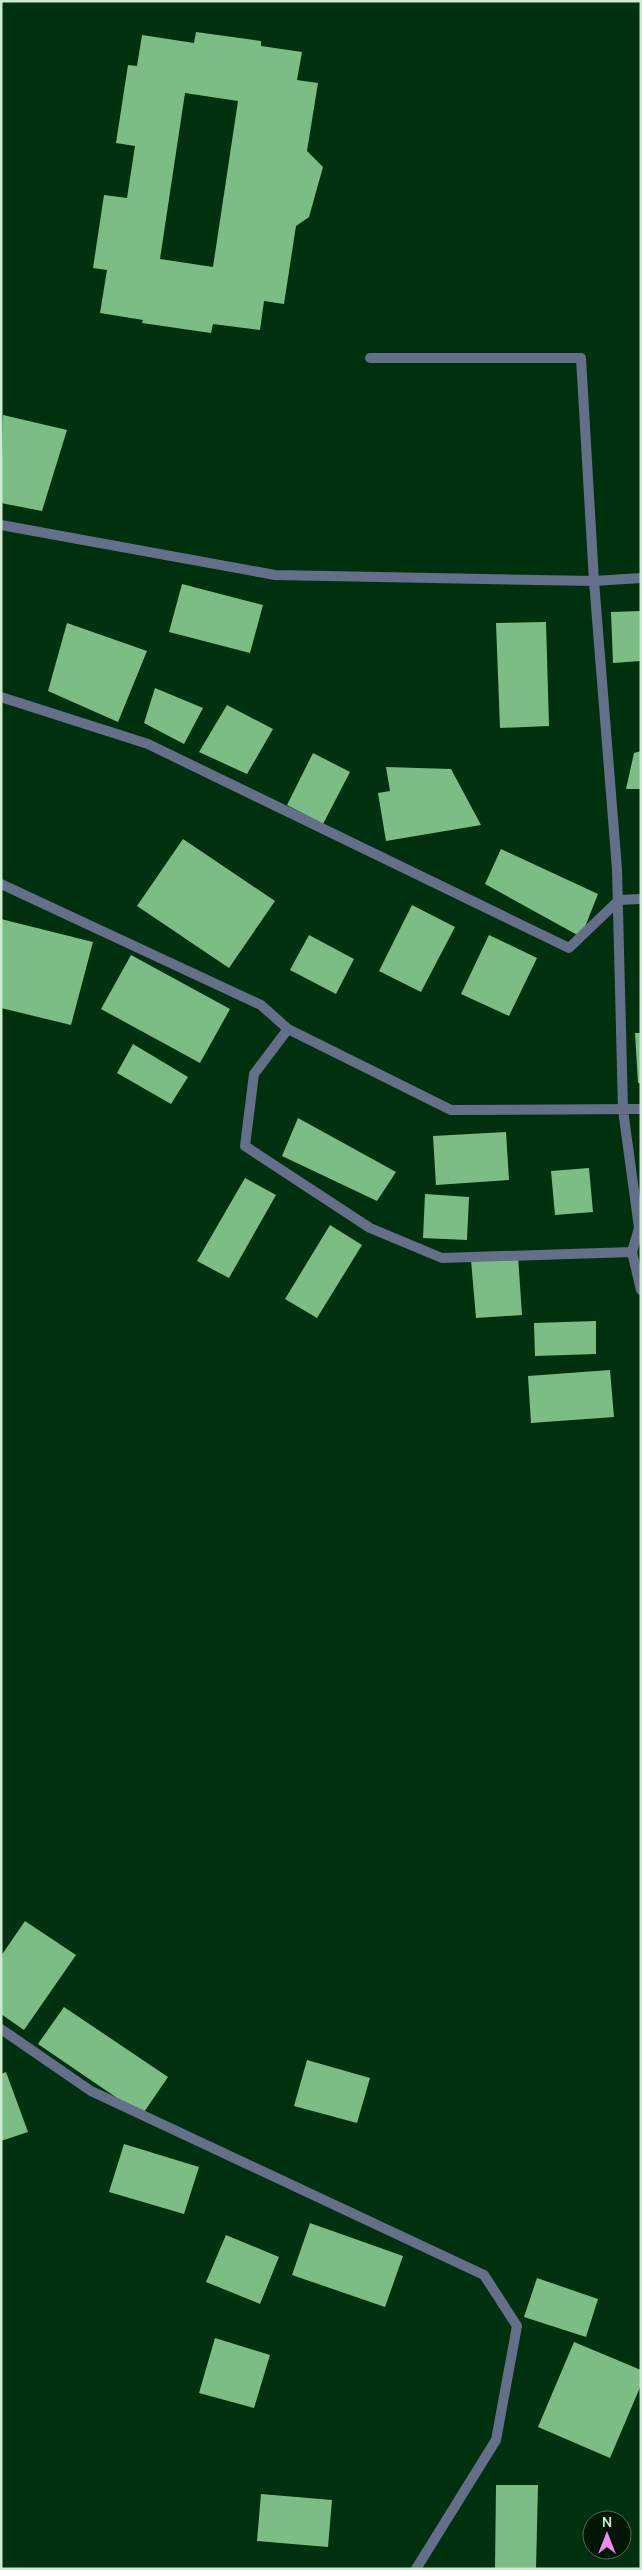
<svg xmlns="http://www.w3.org/2000/svg" width="642" height="2570" font-family="Manrope,sans-serif">
  <style>
    .building { fill: #7bbd84; fill-rule: evenodd }
    .lines { fill: none; stroke-linecap: round; stroke-linejoin: round }
    .minor { stroke: #646f8a; stroke-width: 10 }
  </style>
  <rect width="100%" height="100%" fill="#00310e"/>
  <path class="building" d="M196 32 261 41V46L302 52 297 80 318 83 307 151 323 167 309 217 296 226 284 304 264 301 260 330 213 324 211 333 142 323 143 320 100 313 107 270 93 268 104 195 127 198 135 146 116 143 128 65 137 66 142 35 194 43ZM185 93 238 101 213 267 160 259Z
    M3 415 67 430 42 511 1 503Z
    M182 584 263 605 250 653 169 632Z
    M641 611V661L613 663 611 612Z
    M546 622 549 726 500 728 496 623Z
    M67 623 147 651 118 722 48 691Z
    M155 688 203 708 184 744 144 723Z
    M227 705 273 729 247 774 199 752Z
    M641 751V789H626L634 753Z
    M313 753 350 772 323 824 287 805Z
    M386 767 451 769 481 825 386 841 378 793 390 791Z
    M183 839 275 901 229 968 137 906Z
    M501 849 598 894 581 937 485 884Z
    M412 905 455 927 421 992 379 971Z
    M1 919 93 942 71 1025 1 1008Z
    M309 935 354 959 336 994 290 970Z
    M489 935 537 958 509 1016 461 994Z
    M131 955 230 1009 200 1063 101 1009Z
    M635 1033H641V1083H638Z
    M133 1044 188 1077 171 1104 117 1073Z
    M298 1118 396 1172 377 1201 282 1156Z
    M506 1132 509 1180 436 1185 433 1136Z
    M589 1168 593 1212 555 1215 551 1171Z
    M245 1178 276 1195 229 1278 197 1261Z
    M425 1194 469 1197 467 1240 423 1238Z
    M330 1225 362 1245 317 1318 285 1299Z
    M518 1256 522 1315 476 1318 471 1260Z
    M596 1321V1354L535 1356 534 1323Z
    M610 1370 614 1417 531 1423 528 1376Z
    M25 1921 76 1955 24 2030 1 2014V1956Z
    M64 2007 168 2077 142 2115 38 2044Z
    M307 2060 370 2078 357 2123 294 2106Z
    M6 2072 28 2132 1 2141V2074Z
    M124 2144 199 2167 184 2214 109 2192Z
    M310 2223 403 2256 385 2307 292 2275Z
    M226 2235 279 2257 260 2304 206 2282Z
    M537 2278 598 2299 586 2337 524 2317Z
    M215 2338 270 2355 254 2408 199 2393Z
    M574 2342 641 2370V2385L610 2458 538 2427Z
    M496 2485H538L536 2569H495Z
    M261 2494 332 2500 328 2547 257 2541Z"/>
  <g class="lines">
    <path class="minor" d="M1 525 275 575 594 581 581 358H370
      M641 578 594 581 617 869 623 1110 639 1228 632 1252 641 1290
      M1 697 148 744 569 948 619 900 641 899
      M1 884 261 1005 288 1029 451 1110 641 1109
      M288 1029 254 1074 245 1146 370 1228 442 1258 632 1252
      M1 2029 91 2091 484 2275 517 2326 496 2440 416 2569"/>
  </g>
  <rect width="642" height="2570" fill="none" stroke="#ccebcf" stroke-width="5"/>
  <g transform="translate(607 2535)"><circle r="24" fill="#001504" stroke="#526b55"/>
  <path d="M0-4L9 19L0 12L-9 19Z" fill="#f38af1"/>
  <text y="-8" font-size="14" font-weight="bold" text-anchor="middle" fill="#ccebcf">N</text>
  </g>
</svg>
